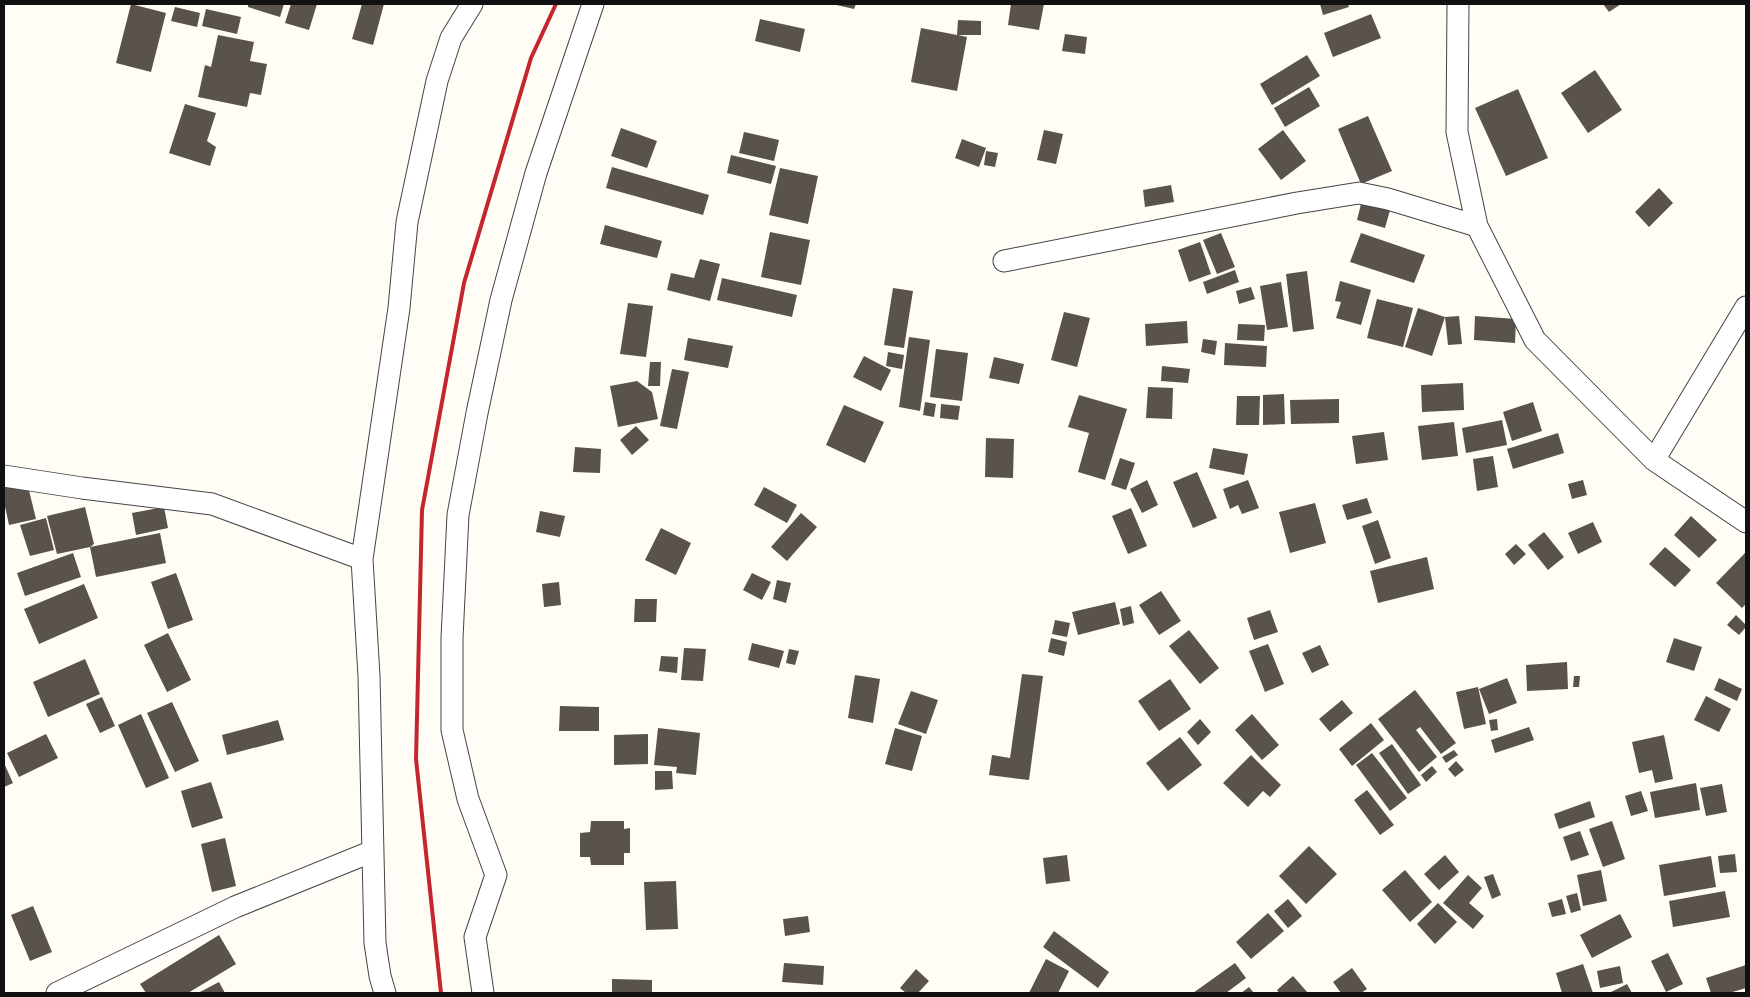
<svg xmlns="http://www.w3.org/2000/svg" width="1750" height="997" font-family="'Zilla Slab',serif">
  <style>
    .building { fill: #5a524d }
    .lines { fill: none; stroke-linecap: round; stroke-linejoin: round }
    .minor-casing { stroke: #444; stroke-width: 23 }
    .minor { stroke: #fff; stroke-width: 21 }
    .rail { stroke: #c4262e; stroke-width: 4 }
  </style>
  <rect width="100%" height="100%" fill="#fffdf5"/>
  <path class="building" d="M131 4 166 13 151 72 116 63Z
    M248 4H284L280 17 248 7Z
    M291 4H317L309 30 285 23Z
    M362 4H384L373 45 352 39Z
    M832 4H856L854 9Z
    M1011 4H1044L1039 30 1008 25Z
    M1320 4H1348L1349 7 1323 15Z
    M1603 4H1621L1609 12Z
    M175 7 200 13 197 27 171 21Z
    M206 9 241 17 237 34 202 26Z
    M1371 14 1381 38 1333 57 1324 33Z
    M760 19 805 29 800 52 755 41Z
    M958 20 981 21V35H958L967 37 957 91 911 82 921 28 957 35Z
    M1065 34 1087 37 1085 54 1062 51Z
    M218 35 254 42 250 61 267 64 261 95 250 93 247 107 198 97 205 65 211 67Z
    M1307 55 1320 76 1272 105 1260 84Z
    M1595 70 1622 110 1588 133 1561 93Z
    M1309 87 1320 106 1285 127 1274 108Z
    M1518 89 1548 158 1506 176 1475 108Z
    M185 104 216 113 207 141 216 147 210 166 169 153Z
    M1368 116 1392 171 1361 184 1338 129Z
    M621 128 657 141 647 168 611 156Z
    M1044 130 1063 134 1056 164 1037 160Z
    M1283 130 1306 161 1281 180 1258 149Z
    M744 132 779 140 774 161 739 153Z
    M962 139 986 148 979 167 955 158Z
    M986 151 998 153 995 167 984 165Z
    M731 155 776 166 771 184 727 173Z
    M612 167 709 195 703 215 606 188Z
    M780 168 818 176 808 224 769 215Z
    M1171 185 1174 202 1145 207 1143 190Z
    M1659 188 1673 203 1649 227 1635 212Z
    M1363 196 1392 203 1385 228 1357 220Z
    M605 225 662 241 657 258 600 244Z
    M770 232 810 240 801 285 761 277Z
    M1221 233 1235 267 1217 274 1203 240Z
    M1361 233 1425 255 1414 283 1350 262Z
    M1200 242 1211 274 1189 282 1178 250Z
    M700 259 720 264 710 301 667 290 671 273 694 278Z
    M1235 270 1239 282 1207 294 1203 282Z
    M1307 271 1314 329 1293 332 1286 274Z
    M722 278 797 295 792 317 717 300Z
    M1340 281 1371 290 1361 325 1336 318 1341 302 1335 301Z
    M1281 282 1288 327 1267 330 1260 286Z
    M1251 287 1255 299 1239 304 1236 291Z
    M893 288 913 291 904 348 884 345Z
    M1377 299 1413 308 1403 347 1367 338Z
    M628 303 653 306 646 357 620 354Z
    M1418 308 1445 317 1432 356 1405 347Z
    M1064 312 1090 318 1077 367 1051 360Z
    M1459 316 1462 344 1448 345 1445 317Z
    M1475 316 1516 319 1515 343 1474 340Z
    M1187 321 1188 343 1146 346 1145 324Z
    M1238 324 1265 325 1264 341 1237 340Z
    M909 337 930 340 920 411 899 407Z
    M688 338 733 346 728 368 684 360Z
    M1203 339 1217 341 1215 355 1201 352Z
    M1225 343 1267 346 1266 367 1224 365Z
    M936 349 968 353 962 401 930 397Z
    M888 352 904 355 902 369 886 366Z
    M864 356 891 370 881 391 853 377Z
    M994 357 1024 364 1019 384 989 378Z
    M650 362H661L660 386H648Z
    M1162 366 1190 369 1188 383 1161 381Z
    M672 369 689 372 677 429 660 426Z
    M637 381 652 392 658 419 618 427 610 386Z
    M1463 383 1464 410 1422 412 1421 385Z
    M1148 387 1173 388 1172 419 1146 418Z
    M1284 394 1285 424 1263 425V395Z
    M1079 395 1127 409 1105 480 1078 472 1089 433 1068 427Z
    M1237 396H1260L1259 425H1236Z
    M1339 399V423L1291 424 1290 400Z
    M925 402 936 404 934 417 923 415Z
    M1533 402 1542 431 1512 441 1503 412Z
    M941 404 960 406 958 420 940 418Z
    M844 405 884 422 865 463 826 445Z
    M1502 420 1507 445 1466 453 1462 428Z
    M1454 422 1458 456 1422 460 1418 426Z
    M636 426 649 440 632 455 620 440Z
    M1384 432 1388 460 1356 464 1352 436Z
    M1558 433 1564 453 1513 469 1507 449Z
    M986 438 1014 439 1013 478 985 477Z
    M575 447 601 449 600 473 573 472Z
    M1213 448 1248 454 1244 475 1209 468Z
    M1493 456 1498 487 1477 491 1473 459Z
    M1120 458 1135 463 1126 490 1111 485Z
    M1197 472 1217 518 1193 528 1173 482Z
    M26 478 36 519 9 525 4 502V483Z
    M1147 480 1158 505 1142 513 1130 489Z
    M1248 480 1259 508 1242 514 1238 505 1230 509 1223 489Z
    M1583 480 1587 495 1572 499 1568 484Z
    M764 487 797 505 787 523 754 505Z
    M1367 498 1372 513 1347 520 1342 505Z
    M1315 503 1326 543 1290 553 1279 512Z
    M85 507 94 544 90 547 160 533 166 563 96 577 90 547 57 554 47 516Z
    M164 507 168 528 136 535 132 513Z
    M1131 508 1147 546 1128 554 1112 516Z
    M540 511 565 516 560 537 536 532Z
    M801 513 817 527 787 561 771 547Z
    M1691 516 1717 540 1699 558 1674 535Z
    M46 518 54 550 30 556 20 525Z
    M1378 520 1391 558 1375 564 1362 526Z
    M1593 522 1602 542 1578 554 1568 533Z
    M661 528 691 543 676 575 645 560Z
    M1544 532 1564 557 1548 570 1528 545Z
    M1516 544 1526 554 1514 565 1505 554Z
    M1665 547 1691 570 1675 587 1649 564Z
    M73 553 81 577 25 596 17 573Z
    M1745 553 1746 554V604L1742 608 1716 583Z
    M1427 557 1434 589 1378 603 1370 571Z
    M176 573 193 620 168 629 151 582Z
    M752 573 771 582 762 600 743 590Z
    M777 580 791 583 786 603 773 599Z
    M559 582 561 605 544 607 542 584Z
    M84 584 98 618 39 644 24 609Z
    M1161 591 1181 621 1159 635 1139 605Z
    M635 599H657L656 622H634Z
    M1115 602 1120 624 1078 635 1072 612Z
    M1131 606 1134 623 1123 626 1120 609Z
    M1270 610 1278 632 1254 640 1247 618Z
    M1736 615 1746 625V627L1739 635 1727 625Z
    M1055 620 1070 623 1067 637 1052 634Z
    M1189 630 1219 668 1200 684 1169 646Z
    M168 633 191 680 167 692 144 645Z
    M1051 638 1067 642 1064 656 1048 652Z
    M1674 638 1702 647 1694 671 1666 662Z
    M752 643 784 651 779 668 748 660Z
    M1268 644 1284 684 1265 692 1249 651Z
    M1320 645 1329 665 1312 673 1302 653Z
    M684 648 706 649 703 681 681 680Z
    M789 649 799 651 795 665 786 663Z
    M661 656 678 657 677 673 659 671Z
    M85 659 100 694 48 717 33 682Z
    M1567 662 1568 689 1527 691 1526 665Z
    M1022 674 1043 676 1029 780 989 775 992 755 1010 758Z
    M855 675 880 679 873 723 848 718Z
    M1574 676H1580L1579 687H1573Z
    M1507 678 1517 703 1489 714 1479 689Z
    M1719 678 1742 689 1737 701 1714 690Z
    M1170 679 1191 709 1159 731 1138 701Z
    M1478 687 1486 724 1464 729 1456 692Z
    M1415 690 1456 743 1441 754 1420 727 1416 730 1437 757 1419 772 1378 719Z
    M911 691 938 700 926 734 898 724Z
    M1706 696 1731 709 1719 732 1694 720Z
    M102 697 115 726 100 733 86 704Z
    M1342 700 1353 713 1330 732 1319 719Z
    M172 702 199 761 175 772 147 713Z
    M560 706 599 707V731H559Z
    M141 714 169 778 146 788 118 725Z
    M1252 714 1279 745 1262 760 1235 730Z
    M1200 719 1211 732 1198 745 1187 732Z
    M1497 719 1498 730 1491 731 1489 720Z
    M278 720 284 740 227 755 222 735Z
    M1371 723 1384 740 1352 766 1339 749Z
    M1529 727 1534 740 1495 753 1491 740Z
    M658 728 700 733 696 775 676 773 677 767 654 765Z
    M895 728 922 736 912 771 885 764Z
    M46 734 58 758 19 777 7 753Z
    M648 734V764L614 765V735Z
    M1664 735 1673 779 1655 783 1652 770 1639 773 1632 742Z
    M1180 737 1202 765 1168 791 1146 763Z
    M1392 744 1421 785 1408 794 1379 753Z
    M1454 750 1458 755 1446 763 1442 757Z
    M1372 753 1407 798 1390 811 1356 765Z
    M1251 755 1281 785 1270 797 1263 791 1248 807 1223 783Z
    M1456 761 1464 770 1455 777 1448 769Z
    M4 763 13 783 4 787Z
    M1432 766 1437 772 1426 782 1421 775Z
    M655 771H672L673 789 655 790Z
    M211 782 223 818 192 828 181 791Z
    M1696 783 1700 810 1655 818 1650 792Z
    M1722 784 1727 812 1706 816 1700 788Z
    M1367 790 1394 825 1380 835 1354 800Z
    M1641 791 1648 811 1631 816 1625 796Z
    M1590 801 1595 817 1559 829 1554 814Z
    M591 821H624V829L630 828V853H624V865H591L590 857H580V833L590 832Z
    M1612 821 1625 859 1603 867 1589 829Z
    M1580 831 1589 855 1571 861 1563 837Z
    M225 838 236 886 212 892 201 844Z
    M1309 846 1337 874 1306 904 1279 876Z
    M1735 854 1737 872 1720 873 1718 856Z
    M1067 855 1070 881 1046 884 1043 858Z
    M1445 855 1459 872 1439 890 1424 874Z
    M1711 856 1716 887 1664 896 1659 865Z
    M1405 870 1432 902 1410 922 1382 890Z
    M1601 870 1607 901 1583 906 1577 875Z
    M1493 874 1501 895 1492 899 1484 877Z
    M1468 875 1482 888 1469 903 1484 916 1473 929 1443 903Z
    M676 881 678 929 646 930 644 882Z
    M1725 891 1730 917 1673 927 1669 901Z
    M1577 893 1581 910 1571 913 1566 896Z
    M1288 899 1302 916 1288 928 1274 911Z
    M1562 899 1566 914 1552 917 1548 903Z
    M1438 903 1457 922 1435 944 1417 924Z
    M33 906 52 952 30 961 11 915Z
    M1268 913 1284 931 1251 959 1236 942Z
    M1620 914 1632 937 1592 958 1580 935Z
    M808 916 810 932 785 936 783 919Z
    M1054 931 1109 972 1098 988 1043 947Z
    M219 935 236 964 188 993H146L140 984Z
    M1668 953 1683 984 1666 992 1651 961Z
    M1046 959 1069 971 1058 993H1029Z
    M784 963 824 966 823 985 782 982Z
    M1235 963 1246 978 1226 993H1193Z
    M1583 964 1593 993H1562L1556 973Z
    M1746 965V988L1729 993H1711L1706 978Z
    M1620 966 1623 983 1600 988 1597 971Z
    M1352 968 1367 989 1361 993H1341L1333 982Z
    M916 969 929 981 918 993H906L900 988Z
    M1293 976 1308 993H1279L1277 990Z
    M612 979 652 980V993H612Z
    M219 982 225 993H198Z
    M1627 984 1632 993H1609Z
    M1249 987 1254 993H1241Z"/>
  <g class="lines">
    <g class="minor-casing">
      <path id="minor" d="M1458 4 1457 132 1477 226 1535 340 1654 460 1746 522
        M1004 261 1297 203 1359 193 1388 199 1477 226
        M1654 460 1746 307
        M4 476 82 488 212 504 362 559
        M57 993 235 907 373 851
        M385 993 380 976 375 943 369 676 362 559 399 308 407 222 437 81 451 38 472 4
        M483 993 475 937 496 875 468 799 452 730V638L458 515 477 413 501 300 536 173 593 4"/>
    </g>
    <use href="#minor" class="minor"/>
    <path class="rail" d="M441 993 416 759 422 510 464 283 531 58 556 4"/>
  </g>
  <rect width="1750" height="997" fill="none" stroke="#111111" stroke-width="10"/>
</svg>
